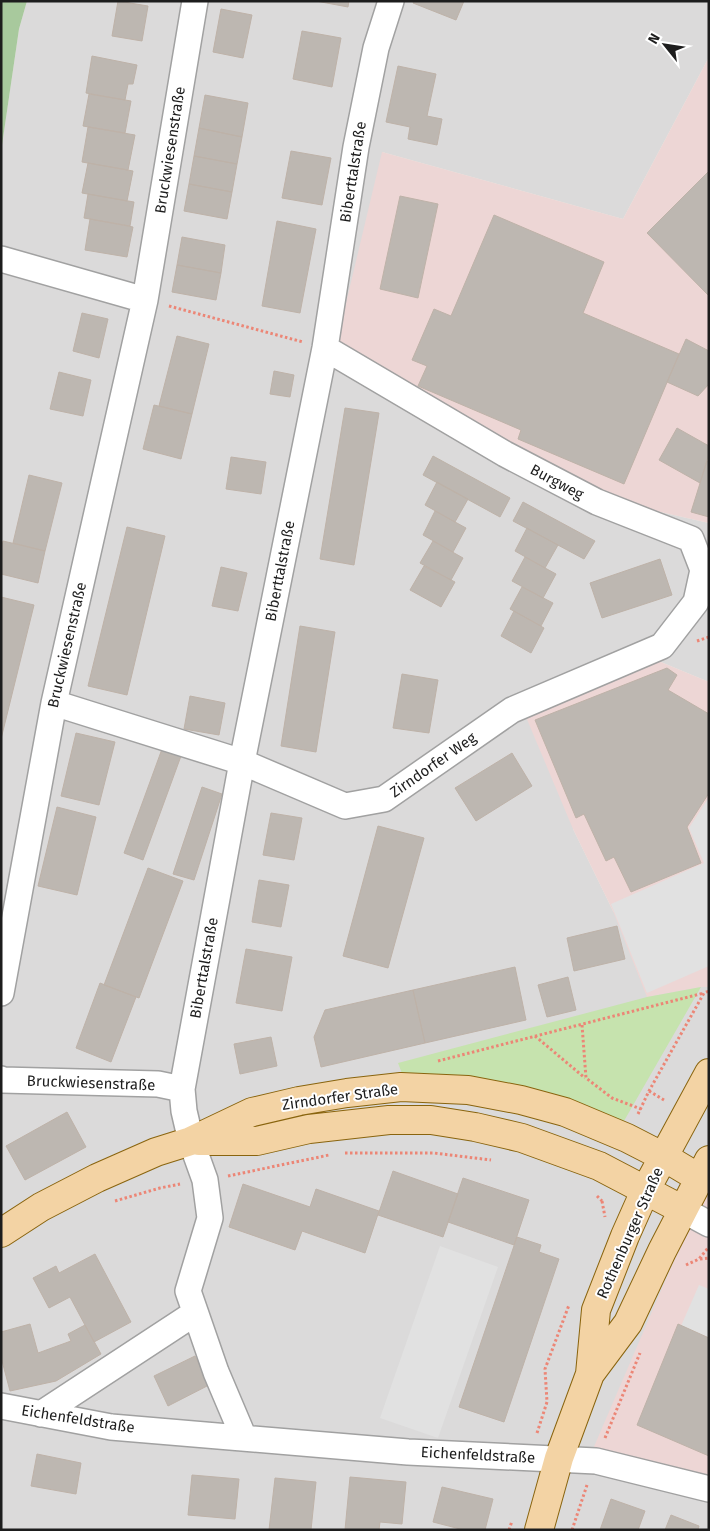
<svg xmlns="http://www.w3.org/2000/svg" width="710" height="1531" font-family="'Fira Sans',sans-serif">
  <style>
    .residential { fill: #dbdada }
    .commercial { fill: #edd6d5 }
    .grass { fill: #c6e3ae }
    .forest { fill: #a8c99d }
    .parking { fill: #e1e1e1 }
    .building { fill: #bdb7b1; stroke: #beb2a8 }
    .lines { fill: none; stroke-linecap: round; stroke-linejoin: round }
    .minor-casing { stroke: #a1a1a1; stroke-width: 28 }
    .major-casing { stroke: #89640e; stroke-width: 30 }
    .path { stroke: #ec8676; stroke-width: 3; stroke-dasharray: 2.5 2.5; stroke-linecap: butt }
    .minor { stroke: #fff; stroke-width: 25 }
    .major { stroke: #f3d3a4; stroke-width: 28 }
    .labels { text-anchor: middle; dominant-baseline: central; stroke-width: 4; stroke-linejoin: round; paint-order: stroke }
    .street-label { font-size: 15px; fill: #1d1d1d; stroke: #fff }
  </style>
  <rect width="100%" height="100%" fill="#edebe4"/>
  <path class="residential" d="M27 1H709V57L623 219 382 152 625 504 709 523V682L656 660 573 829 613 911 701 987H709V1530H1V152L19 29Z"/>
  <path class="commercial" d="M709 57V523L625 504 429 403 336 345 382 152 623 219Z
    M656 660 709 682V987H701L647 997 613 911 573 829 526 717Z
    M709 1179V1483L590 1456Z"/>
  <path class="grass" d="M701 987 624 1121 526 1087 403 1076 398 1063 647 997Z"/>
  <path class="forest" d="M1 1H27L19 29 1 152Z"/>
  <path class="parking" d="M709 797V966L647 993 611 904 704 863 689 828Z
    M440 1246 498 1267 438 1438 380 1418Z
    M699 1285 709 1289V1338L681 1326Z"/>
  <path class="building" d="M118 1 148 6 142 41 112 36Z
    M316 1H349L348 7Z
    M414 1H464L456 20 413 3Z
    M221 9 252 15 243 58 213 52Z
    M302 31 341 38 332 87 293 79Z
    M92 56 137 65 133 84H128L125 100 86 93Z
    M398 66 436 74 427 116 442 119 437 145 408 139 410 127 386 122Z
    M89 94 131 101 125 133 83 126Z
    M205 95 248 103 242 137 199 128Z
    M88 127 135 135 128 170 82 162Z
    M199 128 242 137 237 164 194 156Z
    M291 151 331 158 322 205 282 198Z
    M194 156 237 164 232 192 189 184Z
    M88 163 133 171 127 201 82 193Z
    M709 171V296L647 233Z
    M189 184 232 192 227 219 184 211Z
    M88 194 134 202 130 226 84 218Z
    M400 196 438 204 418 298 380 289Z
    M494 215 604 262 583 313 679 354 624 484 518 439 521 430 418 386 427 366 412 360 434 309 451 316Z
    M90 219 133 227 127 257 85 250Z
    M277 221 316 229 300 313 262 306Z
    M182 237 225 245 221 273 177 265Z
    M177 265 221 273 216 300 172 292Z
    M82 313 108 319 99 358 73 351Z
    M177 336 209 344 192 414 159 406Z
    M686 339 709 351V384L698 396 667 382Z
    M274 371 294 375 290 397 270 394Z
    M59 372 91 380 83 416 50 409Z
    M154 405 192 414 181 459 143 449Z
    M345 408 379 413 354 565 320 559Z
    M677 428 709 446V454L700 483 659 460Z
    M433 456 510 498 500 517 423 475Z
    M231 457 266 462 261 494 226 489Z
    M707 461H709V517L691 512Z
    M29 475 62 483 45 551 13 543Z
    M437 482 468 499 455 522 425 505Z
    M523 502 595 541 584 559 513 521Z
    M435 511 466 528 453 552 423 535Z
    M127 527 165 536 127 695 88 686Z
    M527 528 558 545 545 568 515 551Z
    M3 541 45 551 38 583 1 574V550Z
    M433 541 463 558 451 580 420 563Z
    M525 557 556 574 543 598 512 581Z
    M660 559 672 595 602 618 590 583Z
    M424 566 455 582 441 607 410 590Z
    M221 567 247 573 238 611 212 606Z
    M522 587 553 603 541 626 510 609Z
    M1 597 34 605 1 739Z
    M514 611 544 628 531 653 501 636Z
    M300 626 335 632 316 752 281 746Z
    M667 668 677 675 668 690 709 714V793L687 827 701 863 631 892 614 857 606 861 584 814 576 818 535 720Z
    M402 674 438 680 429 733 393 728Z
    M190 696 225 703 219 735 184 729Z
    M76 733 115 742 99 805 61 796Z
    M162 749 181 756 143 860 124 853Z
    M512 753 532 786 476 821 455 788Z
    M202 787 222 794 194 880 173 874Z
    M57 807 96 817 77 895 38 886Z
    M271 813 302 818 294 860 263 855Z
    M378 826 424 838 388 968 343 956Z
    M148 868 183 881 139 998 104 985Z
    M259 880 289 885 281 927 252 922Z
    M617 926 625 959 574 971 567 938Z
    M246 949 292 957 282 1011 236 1003Z
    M515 967 526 1020 425 1043 413 990Z
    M568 977 576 1010 547 1017 538 985Z
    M100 983 136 997 111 1062 76 1048Z
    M413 990 425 1043 321 1067 314 1037 325 1010Z
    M271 1037 277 1066 240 1074 234 1044Z
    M67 1112 86 1147 25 1180 6 1146Z
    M393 1171 458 1194 443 1237 378 1215Z
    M463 1178 529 1200 514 1245 448 1222Z
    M243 1184 310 1207 316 1189 379 1211 365 1253 302 1231 295 1250 229 1227Z
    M517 1237 541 1245 539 1252 559 1259 504 1422 459 1407Z
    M95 1254 131 1322 94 1342 70 1297 49 1308 33 1278 56 1266 59 1273Z
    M30 1324 38 1353 71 1341 68 1334 85 1325 101 1354 56 1381 10 1391 1 1357V1332Z
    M678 1324 709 1338V1456L637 1425Z
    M195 1356 209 1385 168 1406 154 1376Z
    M37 1454 81 1463 76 1494 31 1486Z
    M192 1475 239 1479 235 1519 188 1515Z
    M350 1477 406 1482 402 1524 380 1522 379 1530H345Z
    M275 1478 316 1482 311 1530H269Z
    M442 1487 493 1499 485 1530H464L433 1522Z
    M611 1499 645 1511 638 1530H600Z
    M671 1515 699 1526 698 1530H665Z"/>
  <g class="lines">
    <g class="minor-casing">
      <path id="minor" d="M1 259 145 300
        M54 703 242 762 345 806 384 799 512 710 662 646 696 602 703 570 691 539 597 502 505 454 325 348
        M1 993 54 703 145 300 195 1
        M1 1079 2 1080 158 1084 182 1089
        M683 1210 709 1224
        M1 1406 111 1427 408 1452 596 1461 709 1489
        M41 1414 195 1313
        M244 1438 216 1372 188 1291 210 1218 205 1180 191 1141 184 1111 182 1089 242 762 325 348 356 147 376 48 391 1"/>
    </g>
    <g class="major-casing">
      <path id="major" d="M199 1141H257L309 1129 389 1120H431L475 1127 522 1138 599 1166 683 1210
        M1 1233 41 1207 97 1178 156 1152 191 1141 252 1112 299 1101 347 1093 401 1087 468 1090 521 1100 565 1112 627 1138 664 1157 699 1178
        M590 1374 628 1323 662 1251 709 1160
        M539 1530 559 1458 590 1374 596 1310 625 1236 645 1191 709 1073"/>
    </g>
    <path class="path" d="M169 306 303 342
      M697 641 709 637
      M582 1025 586 1078 612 1098 641 1109
      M535 1036 585 1078
      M438 1061 704 993
      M649 1091 664 1100
      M638 1114 649 1091 704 993 709 991
      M345 1153H434L491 1160
      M228 1176 329 1155
      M597 1196 602 1201
      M115 1201 160 1188 180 1184
      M602 1201 605 1217
      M700 1259 709 1258
      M686 1265 699 1259 708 1248
      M537 1433 547 1402 545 1369 569 1305
      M605 1438 640 1353
      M509 1530 512 1521
      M572 1530 587 1485"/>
    <use href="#minor" class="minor"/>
    <use href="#major" class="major"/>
  </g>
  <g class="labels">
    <g class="street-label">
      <text transform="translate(170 150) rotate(-81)">Bruckwiesenstraße</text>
      <text transform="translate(353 172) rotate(-81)">Biberttalstraße</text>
      <text transform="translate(557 482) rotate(28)">Burgweg</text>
      <text transform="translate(280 571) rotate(-79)">Biberttalstraße</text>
      <text transform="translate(67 645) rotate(-77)">Bruckwiesenstraße</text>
      <text transform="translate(433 765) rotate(-35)">Zirndorfer Weg</text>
      <text transform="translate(204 968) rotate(-80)">Biberttalstraße</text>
      <text transform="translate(91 1083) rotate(2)">Bruckwiesenstraße</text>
      <text transform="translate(340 1097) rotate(-8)">Zirndorfer Straße</text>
      <text transform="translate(630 1233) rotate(-66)">Rothenburger Straße</text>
      <text transform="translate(78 1419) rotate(9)">Eichenfeldstraße</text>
      <text transform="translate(478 1455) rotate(3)">Eichenfeldstraße</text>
    </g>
  </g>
  <rect width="710" height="1531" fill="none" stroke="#1d1d1d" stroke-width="5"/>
  <g transform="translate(665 45) rotate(300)" stroke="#ffffff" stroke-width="4" paint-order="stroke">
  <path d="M0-4L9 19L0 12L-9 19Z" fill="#1d1d1d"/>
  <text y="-8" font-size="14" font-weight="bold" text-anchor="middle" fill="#1d1d1d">N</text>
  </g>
</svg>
